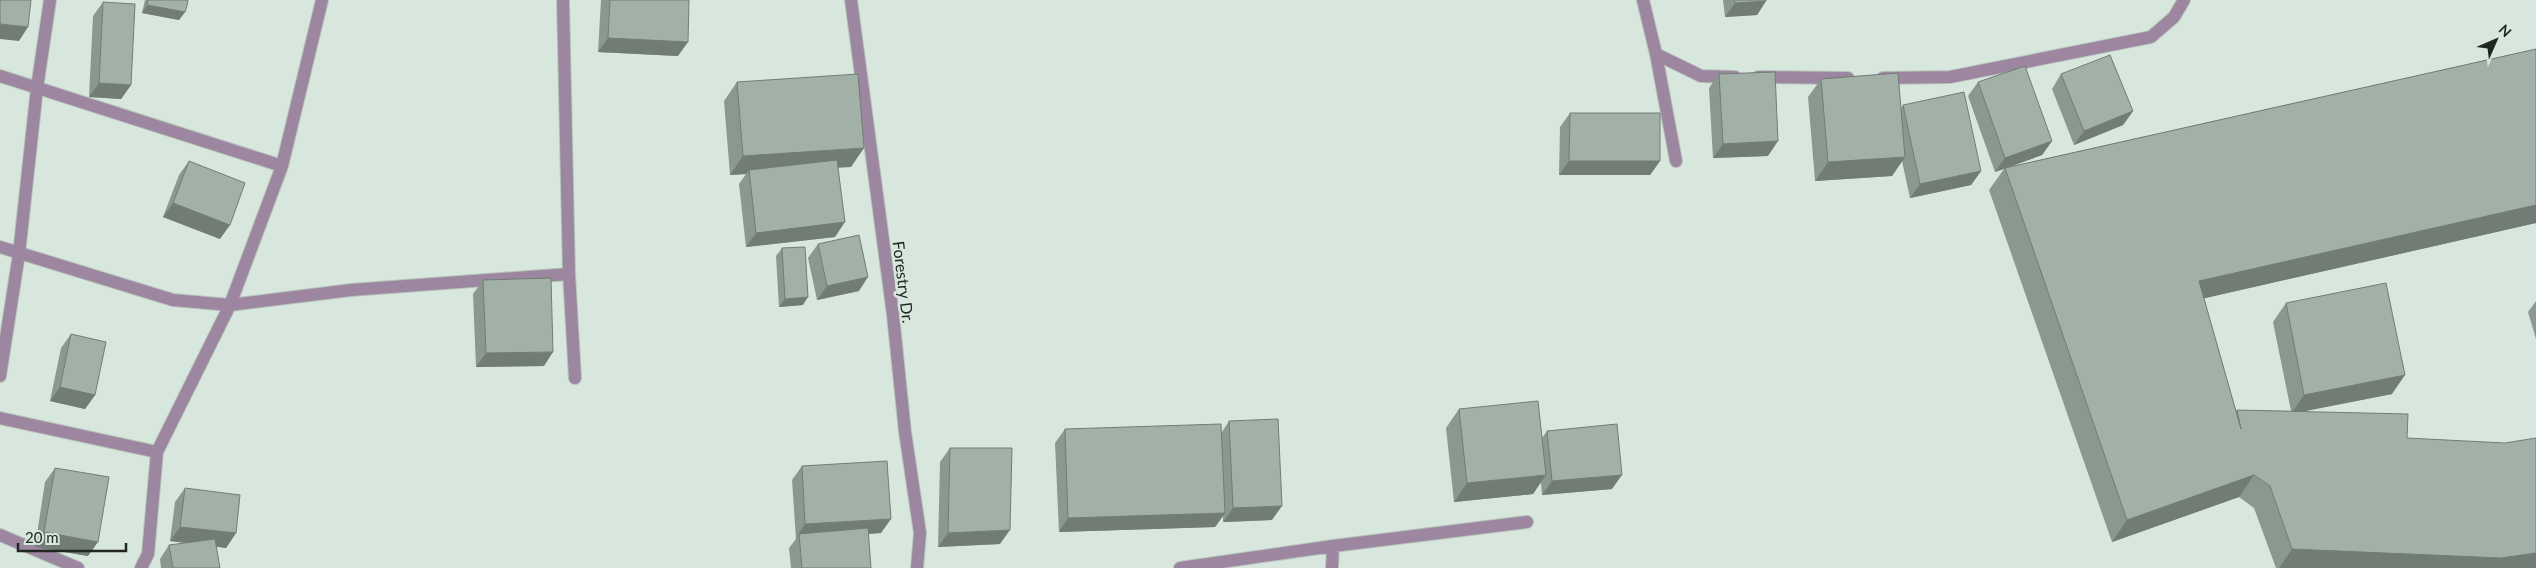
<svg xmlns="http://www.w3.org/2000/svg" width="2536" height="568" font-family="Lato,sans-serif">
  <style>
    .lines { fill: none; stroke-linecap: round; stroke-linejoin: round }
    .street-casing { stroke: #b7c4bb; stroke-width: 14 }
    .street { stroke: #9d869f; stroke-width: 12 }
    .wall { fill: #8b9890 }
    .shaded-wall { fill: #717c75 }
    .building { fill: #a2b1a7; stroke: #717c75 }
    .labels { text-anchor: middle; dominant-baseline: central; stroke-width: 5; stroke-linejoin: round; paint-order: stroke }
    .street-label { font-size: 16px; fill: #202622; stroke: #d8e7dd }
  </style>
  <rect width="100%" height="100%" fill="#d8e7dd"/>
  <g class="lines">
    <g class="street-casing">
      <path id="street" d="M322 0 282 166 230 305 351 290 569 274
        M563 0 569 274 575 378
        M851 0 893 315 905 432 920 533 917 568
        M1643 0 1656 54 1701 76 1735 77
        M1656 54 1676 161
        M0 76 282 166
        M1758 77 1848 78
        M1883 78 1950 77 2151 37 2174 17 2184 0
        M0 247 173 300 230 305 157 452 148 554 141 568
        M0 376 19 254 37 88 50 0
        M0 418 157 452
        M0 535 78 568
        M1180 568 1333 546 1527 522
        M1332 568 1333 546"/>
    </g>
    <use href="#street" class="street"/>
  </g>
  <path class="wall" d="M145 0H188L185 12 179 20 142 13Z
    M601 0H689L678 56 598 52Z
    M1723 0H1766V1L1757 15 1725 17Z
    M103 2 131 85 121 99 89 97 93 16Z
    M2536 49V223L2204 298 2236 411 2237 410 2291 411 2273 322 2286 303 2392 394 2302 411 2407 438 2536 568H2276L2254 508 2239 497 2112 542 1989 190 2004 169 1995 172 1968 96 1978 82 2052 141 2042 155 2009 167Z
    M1719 74 1768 156 1713 158 1709 88Z
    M2061 74 2133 111 2123 125 2074 145 2052 89Z
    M1821 79 1901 108 1903 105 1981 171 1971 185 1910 198 1902 161 1892 176 1815 181 1808 97Z
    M737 82 851 167H838L835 237 746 247 739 184 746 174 730 175 724 101Z
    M1570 113 1660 161 1650 175H1559L1560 127Z
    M189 161 220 239 163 217 179 175Z
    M818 244 859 291 817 300 808 258Z
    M782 248 803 305 779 307 776 256Z
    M483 280 544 366 476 367 473 294Z
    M2536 301V339L2528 312Z
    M71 334 95 395 85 409 50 401 61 348Z
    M1459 409 1542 438 1547 431 1612 489 1542 495 1541 482 1533 494 1454 502 1446 428Z
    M1229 421 1272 520 1223 522V516L1215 527 1059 532 1055 443 1065 429 1222 432Z
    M950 448 1000 544 938 547 940 462Z
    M802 466 881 533 868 534 871 568H791L789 548 796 539 792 480Z
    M55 468 88 556 35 547 45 482Z
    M185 488 236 533 226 548 216 546 220 568H161L160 559 169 545 187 543 170 541 175 502Z"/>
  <path class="shaded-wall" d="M1766 1 1757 15 1725 17 1735 3Z
    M147 5 185 12 179 20 142 13Z
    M0 24 28 27 19 41 0 39Z
    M608 38 688 42 678 56 598 52Z
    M99 83 131 85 121 99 89 97Z
    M2133 111 2123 125 2074 145 2084 131Z
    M1778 141 1768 156 1713 158 1723 144Z
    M2052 141 2042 155 1995 172 2005 158Z
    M864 148 851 167 749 173V170L746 174 730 175 743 156Z
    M1905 157 1892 176 1815 181 1828 162Z
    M1569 161H1660L1650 175H1559Z
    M1981 171 1971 185 1910 198 1920 184Z
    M173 203 230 225 220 239 163 217Z
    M2536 205V223L2184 303 2199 281Z
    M845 222 835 237 746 247 756 233Z
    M868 277 859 291 817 300 827 286Z
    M808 297 803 305 779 307 785 299Z
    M553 352 544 366 476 367 486 353Z
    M2405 375 2392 394 2291 414 2304 395Z
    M60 387 95 395 85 409 50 401Z
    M1546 475 1533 494 1454 502 1467 483Z
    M1622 475 1612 489 1542 495 1552 481Z
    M2254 475 2239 497 2112 542 2127 520Z
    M1282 506 1272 520 1223 522 1233 508Z
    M1225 513 1215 527 1059 532 1068 518Z
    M891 519 881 533 800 538 799 534 795 539 805 524Z
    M180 527 236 533 226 548 170 541Z
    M1010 530 1000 544 938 547 948 533Z
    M44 532 98 542 88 556 35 547Z
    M2292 549 2536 553V568H2279Z"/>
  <path class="building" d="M0 0H31L28 27 0 24Z
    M148 0H188L187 6 185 12 147 5Z
    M610 0H689L688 42 608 38Z
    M1734 0H1766V1L1735 3Z
    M103 2 135 4 131 85 99 83Z
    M2536 49V205L2199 281 2241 429 2237 410 2408 414 2407 438 2505 443 2536 438V553L2501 558 2292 549 2270 486 2254 475 2127 520 2005 168Z
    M2110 55 2133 111 2084 131 2061 74Z
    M2025 66 2052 141 2005 158 1978 82Z
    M1775 72 1778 141 1723 144 1719 74Z
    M1898 73 1905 157 1828 162 1821 79Z
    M858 74 864 148 743 156 737 82Z
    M1964 92 1981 171 1920 184 1903 105Z
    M1570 113H1660V161H1569Z
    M837 160 845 222 756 233 749 170Z
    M189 161 245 183 230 225 173 203Z
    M859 235 868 277 827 286 818 244Z
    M805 247 808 297 785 299 782 248Z
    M551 278 553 352 486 353 483 280Z
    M2386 283 2405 375 2304 395 2286 303Z
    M71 334 106 342 95 395 60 387Z
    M1538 401 1546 475 1467 483 1459 409Z
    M1278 419 1282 506 1233 508 1229 421Z
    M1221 424 1225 513 1068 518 1065 429Z
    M1617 424 1622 475 1552 481 1547 431Z
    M950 448H1012L1010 530 948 533Z
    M887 461 891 519 805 524 802 466Z
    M55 468 109 477 98 542 44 532Z
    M185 488 240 495 236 533 180 527Z
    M868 528 871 568H802L799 534Z
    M215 539 220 568H173L169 545Z"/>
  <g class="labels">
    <g class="street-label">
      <text transform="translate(904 282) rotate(83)">Forestry Dr.</text>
    </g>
  </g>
  <g transform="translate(2496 40) rotate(45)" stroke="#d8e7dd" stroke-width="4" paint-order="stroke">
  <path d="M0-4L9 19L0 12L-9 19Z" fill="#202622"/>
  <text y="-8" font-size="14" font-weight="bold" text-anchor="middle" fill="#202622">N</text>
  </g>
  <path d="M18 543v8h108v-8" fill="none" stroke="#202622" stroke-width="2.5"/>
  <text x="25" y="543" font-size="15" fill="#202622" stroke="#d8e7dd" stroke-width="4" paint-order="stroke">20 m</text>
</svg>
